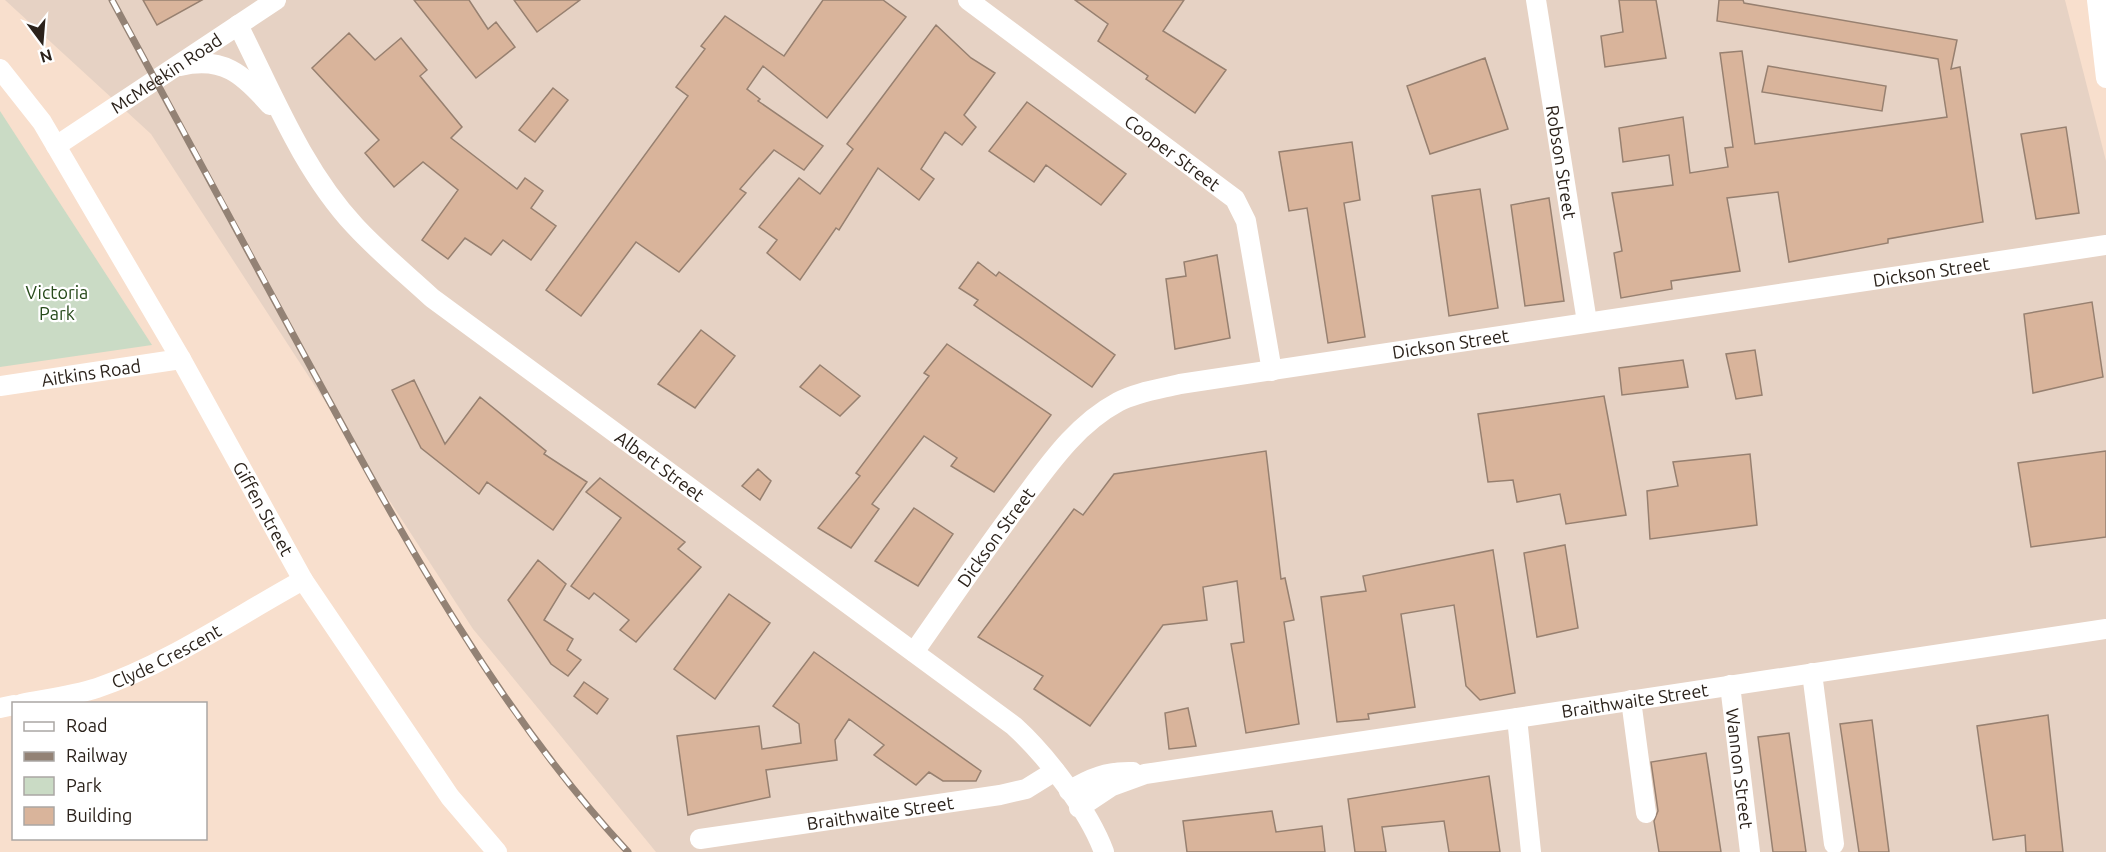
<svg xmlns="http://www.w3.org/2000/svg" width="2106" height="852" font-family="Ubuntu,sans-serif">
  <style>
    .industrial { fill: #e6d2c4 }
    .green { fill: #cadbc5 }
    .building { fill: #d9b49b; stroke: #978070; stroke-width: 1.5 }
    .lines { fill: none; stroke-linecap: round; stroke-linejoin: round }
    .minor { stroke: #fff; stroke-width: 20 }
    .rail-casing { stroke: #938275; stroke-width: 7 }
    .rail { stroke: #fff; stroke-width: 4.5; stroke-dasharray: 14; stroke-linecap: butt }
    .labels { text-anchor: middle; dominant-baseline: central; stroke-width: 4.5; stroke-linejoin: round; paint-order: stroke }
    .street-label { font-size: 18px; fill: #2b221b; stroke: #fff }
    .park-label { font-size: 18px; fill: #274a1b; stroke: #fff }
  </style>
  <rect width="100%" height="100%" fill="#f8dfcd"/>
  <path class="industrial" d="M5 0H2065L2106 161V852H656L473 629 151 134Z"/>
  <path class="green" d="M0 111 152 345 0 367Z"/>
  <path class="building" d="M143 0H202L157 25Z
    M414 0H469L488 29 496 22 515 47 476 78Z
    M514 0H580L537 32Z
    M823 0H883L906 17 827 118 763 66 747 89 760 99 758 101 823 146 804 170 774 150 740 189 746 193 679 272 636 242 581 316 546 290 688 96 676 87 705 49 701 46 725 16 784 56Z
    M1075 0H1184L1163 31 1226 70 1195 113 1146 79 1148 76 1098 41 1108 24Z
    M1619 0H1656L1666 58 1605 67 1601 36 1623 32Z
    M1719 0H1743L1744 3 1957 40 1951 69 1960 67 1983 222 1888 239V243L1789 262 1778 192 1727 198 1740 271 1671 281 1672 289 1621 298 1614 253 1622 251 1612 193 1673 185 1669 155 1623 162 1619 128 1683 117 1690 173 1728 167 1725 148 1733 147 1720 53 1742 51 1755 144 1947 117 1938 59 1717 21Z
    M936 25 971 58 995 73 964 115 976 127 962 145 945 132 921 169 934 179 919 200 878 168 839 230 836 228 800 280 767 253 777 240 759 227 799 178 820 194 853 149 847 144Z
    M349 33 375 60 401 38 427 70 420 76 462 127 451 138 517 189 525 178 543 191 531 208 556 226 531 260 503 240 491 255 465 238 448 259 422 240 458 190 423 162 394 187 365 153 379 140 312 68Z
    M1485 58 1508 129 1430 154 1407 86Z
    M1768 66 1886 86 1882 111 1762 92Z
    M553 88 568 100 535 142 519 130Z
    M1027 102 1126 174 1101 205 1046 165 1034 182 989 151Z
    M2066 127 2079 213 2036 219 2021 134Z
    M1352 142 1360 200 1344 203 1365 337 1328 343 1307 208 1289 211 1279 152Z
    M1480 189 1498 308 1449 316 1432 196Z
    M1549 198 1564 301 1525 306 1511 205Z
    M1217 255 1230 338 1175 349 1166 279 1186 276 1184 262Z
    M978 262 996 276 999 272 1115 355 1092 387 974 305 978 300 959 288Z
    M2092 302 2103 377 2033 393 2024 314Z
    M701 330 735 356 695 408 658 384Z
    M947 344 1051 415 994 492 951 466 957 458 924 436 872 504 879 509 851 548 818 528 860 476 856 473 929 376 924 373Z
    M1755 350 1762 395 1736 399 1726 354Z
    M1683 360 1688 387 1622 395 1619 368Z
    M820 365 860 396 840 416 800 387Z
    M414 380 445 444 480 397 546 451 544 454 587 482 553 530 487 482 479 494 421 448 392 390Z
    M1604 396 1626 515 1566 524 1560 494 1517 502 1513 480 1488 482 1478 414Z
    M1266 451 1281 579 1285 578 1294 620 1284 622 1299 724 1246 733 1231 644 1244 642 1237 581 1203 587 1207 620 1163 625 1090 726 1034 689 1043 676 978 637 1074 509 1083 515 1114 474Z
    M2106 451V537L2031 547 2018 463Z
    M1750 454 1757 525 1650 539 1647 491 1678 486 1673 462Z
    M758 469 771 481 760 500 742 486Z
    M600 478 685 542 678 549 701 567 636 642 620 630 629 620 594 593 589 599 571 586 621 518 586 492Z
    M914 508 953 534 918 586 875 561Z
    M1565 545 1578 628 1537 637 1524 553Z
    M1493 550 1515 693 1480 700 1466 686 1454 605 1401 614 1415 707 1368 714 1369 719 1337 722 1321 597 1366 591 1363 576Z
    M538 560 566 584 544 620 573 639 567 650 581 660 568 676 551 664 508 600Z
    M729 594 770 623 715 699 674 669Z
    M814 652 981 771 976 781H943L929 772 916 785 874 755 884 745 849 719 835 740 837 760 766 770 770 797 688 815 677 736 759 726 762 749 801 743 799 724 773 706Z
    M584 682 608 699 597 714 574 696Z
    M1188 708 1196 746 1169 749 1165 713Z
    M2048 715 2063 852H2026L2025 835 1993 840 1977 726Z
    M1872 720 1889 852H1859L1840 724Z
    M1789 733 1806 852H1773L1758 737Z
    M1706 753 1721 852H1659L1654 821 1658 811 1651 762Z
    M1489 776 1500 852H1449L1444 821 1382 827 1386 852H1355L1348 799Z
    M1272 811 1276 832 1322 826 1325 852H1187L1183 821Z"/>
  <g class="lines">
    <g class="minor">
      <path id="s1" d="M968 0 1235 199 1246 221 1272 371"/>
      <path id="s2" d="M1536 0 1587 322"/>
      <path d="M2097 0 2106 78"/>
      <path id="s3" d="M238 25C273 94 302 169 355 226 379 252 406 274 432 298L1014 726C1047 756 1089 811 1104 852"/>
      <path d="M180 66C223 56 243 74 270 105"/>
      <path id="s4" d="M0 69 42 122 181 359 303 580 450 797 497 852"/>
      <path id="s5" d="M56 146 276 0"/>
      <path id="s6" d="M0 386 181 359"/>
      <path id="s7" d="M914 652C950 601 985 549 1023 499 1050 463 1077 424 1118 402 1137 392 1160 389 1180 384L2106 245"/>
      <path d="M1812 673 1834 844"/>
      <path id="s8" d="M1730 685 1750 852"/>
      <path d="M1631 700 1646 813"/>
      <path id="s9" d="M21 704C46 699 72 696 97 688 168 664 237 616 303 580"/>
      <path d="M0 708 14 705"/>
      <path d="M1517 718 1531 852"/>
      <path d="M1069 791C1090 778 1108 771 1133 772"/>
      <path id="s10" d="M1079 808 1112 786 1145 774 2106 629"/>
      <path id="s11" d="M700 839 1000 795 1026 789 1055 771"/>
    </g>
    <g class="rail-casing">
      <path id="rail" d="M112 0C180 125 248 250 315 375 406 542 498 712 628 852"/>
    </g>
    <use href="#rail" class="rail"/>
  </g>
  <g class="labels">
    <g class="street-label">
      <text stroke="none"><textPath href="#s5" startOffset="132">McMeekin Road</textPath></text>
      <text stroke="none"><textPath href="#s1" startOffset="255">Cooper Street</textPath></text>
      <text stroke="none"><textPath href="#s2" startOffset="164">Robson Street</textPath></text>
      <text stroke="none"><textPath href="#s7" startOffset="1149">Dickson Street</textPath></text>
      <text stroke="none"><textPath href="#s7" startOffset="663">Dickson Street</textPath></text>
      <text stroke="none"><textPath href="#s6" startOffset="92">Aitkins Road</textPath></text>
      <text stroke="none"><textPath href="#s3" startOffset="622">Albert Street</textPath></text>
      <text stroke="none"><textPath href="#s4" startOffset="513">Giffen Street</textPath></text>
      <text stroke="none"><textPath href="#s7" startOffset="141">Dickson Street</textPath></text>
      <text stroke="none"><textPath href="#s9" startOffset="154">Clyde Crescent</textPath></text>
      <text stroke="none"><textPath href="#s10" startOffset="570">Braithwaite Street</textPath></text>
      <text stroke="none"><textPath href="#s8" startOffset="84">Wannon Street</textPath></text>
      <text stroke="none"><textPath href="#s11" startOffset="182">Braithwaite Street</textPath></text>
    </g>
    <g class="park-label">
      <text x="57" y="292">Victoria<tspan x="57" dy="21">Park</tspan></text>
    </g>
  </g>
  <rect x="12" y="702" width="195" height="138" fill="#ffffff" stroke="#aaa7a4" stroke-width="1.5"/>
  <rect x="24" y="722" width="30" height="9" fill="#ffffff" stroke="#aaa7a4" stroke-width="1.5"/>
  <text x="66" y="732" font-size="18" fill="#2b221b">Road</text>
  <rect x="24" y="752" width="30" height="9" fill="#938275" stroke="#aaa7a4" stroke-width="1.5"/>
  <text x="66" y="762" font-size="18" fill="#2b221b">Railway</text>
  <rect x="24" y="777" width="30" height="18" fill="#cadbc5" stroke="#aaa7a4" stroke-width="1.5"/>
  <text x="66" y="792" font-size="18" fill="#2b221b">Park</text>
  <rect x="24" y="807" width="30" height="18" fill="#d9b49b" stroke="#aaa7a4" stroke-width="1.5"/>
  <text x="66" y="822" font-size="18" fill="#2b221b">Building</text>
  <g transform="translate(42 42) rotate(164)" stroke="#ffffff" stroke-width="4.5" paint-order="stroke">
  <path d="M0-4.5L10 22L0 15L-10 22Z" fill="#2b221b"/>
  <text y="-9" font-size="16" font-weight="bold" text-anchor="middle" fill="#2b221b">N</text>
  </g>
</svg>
